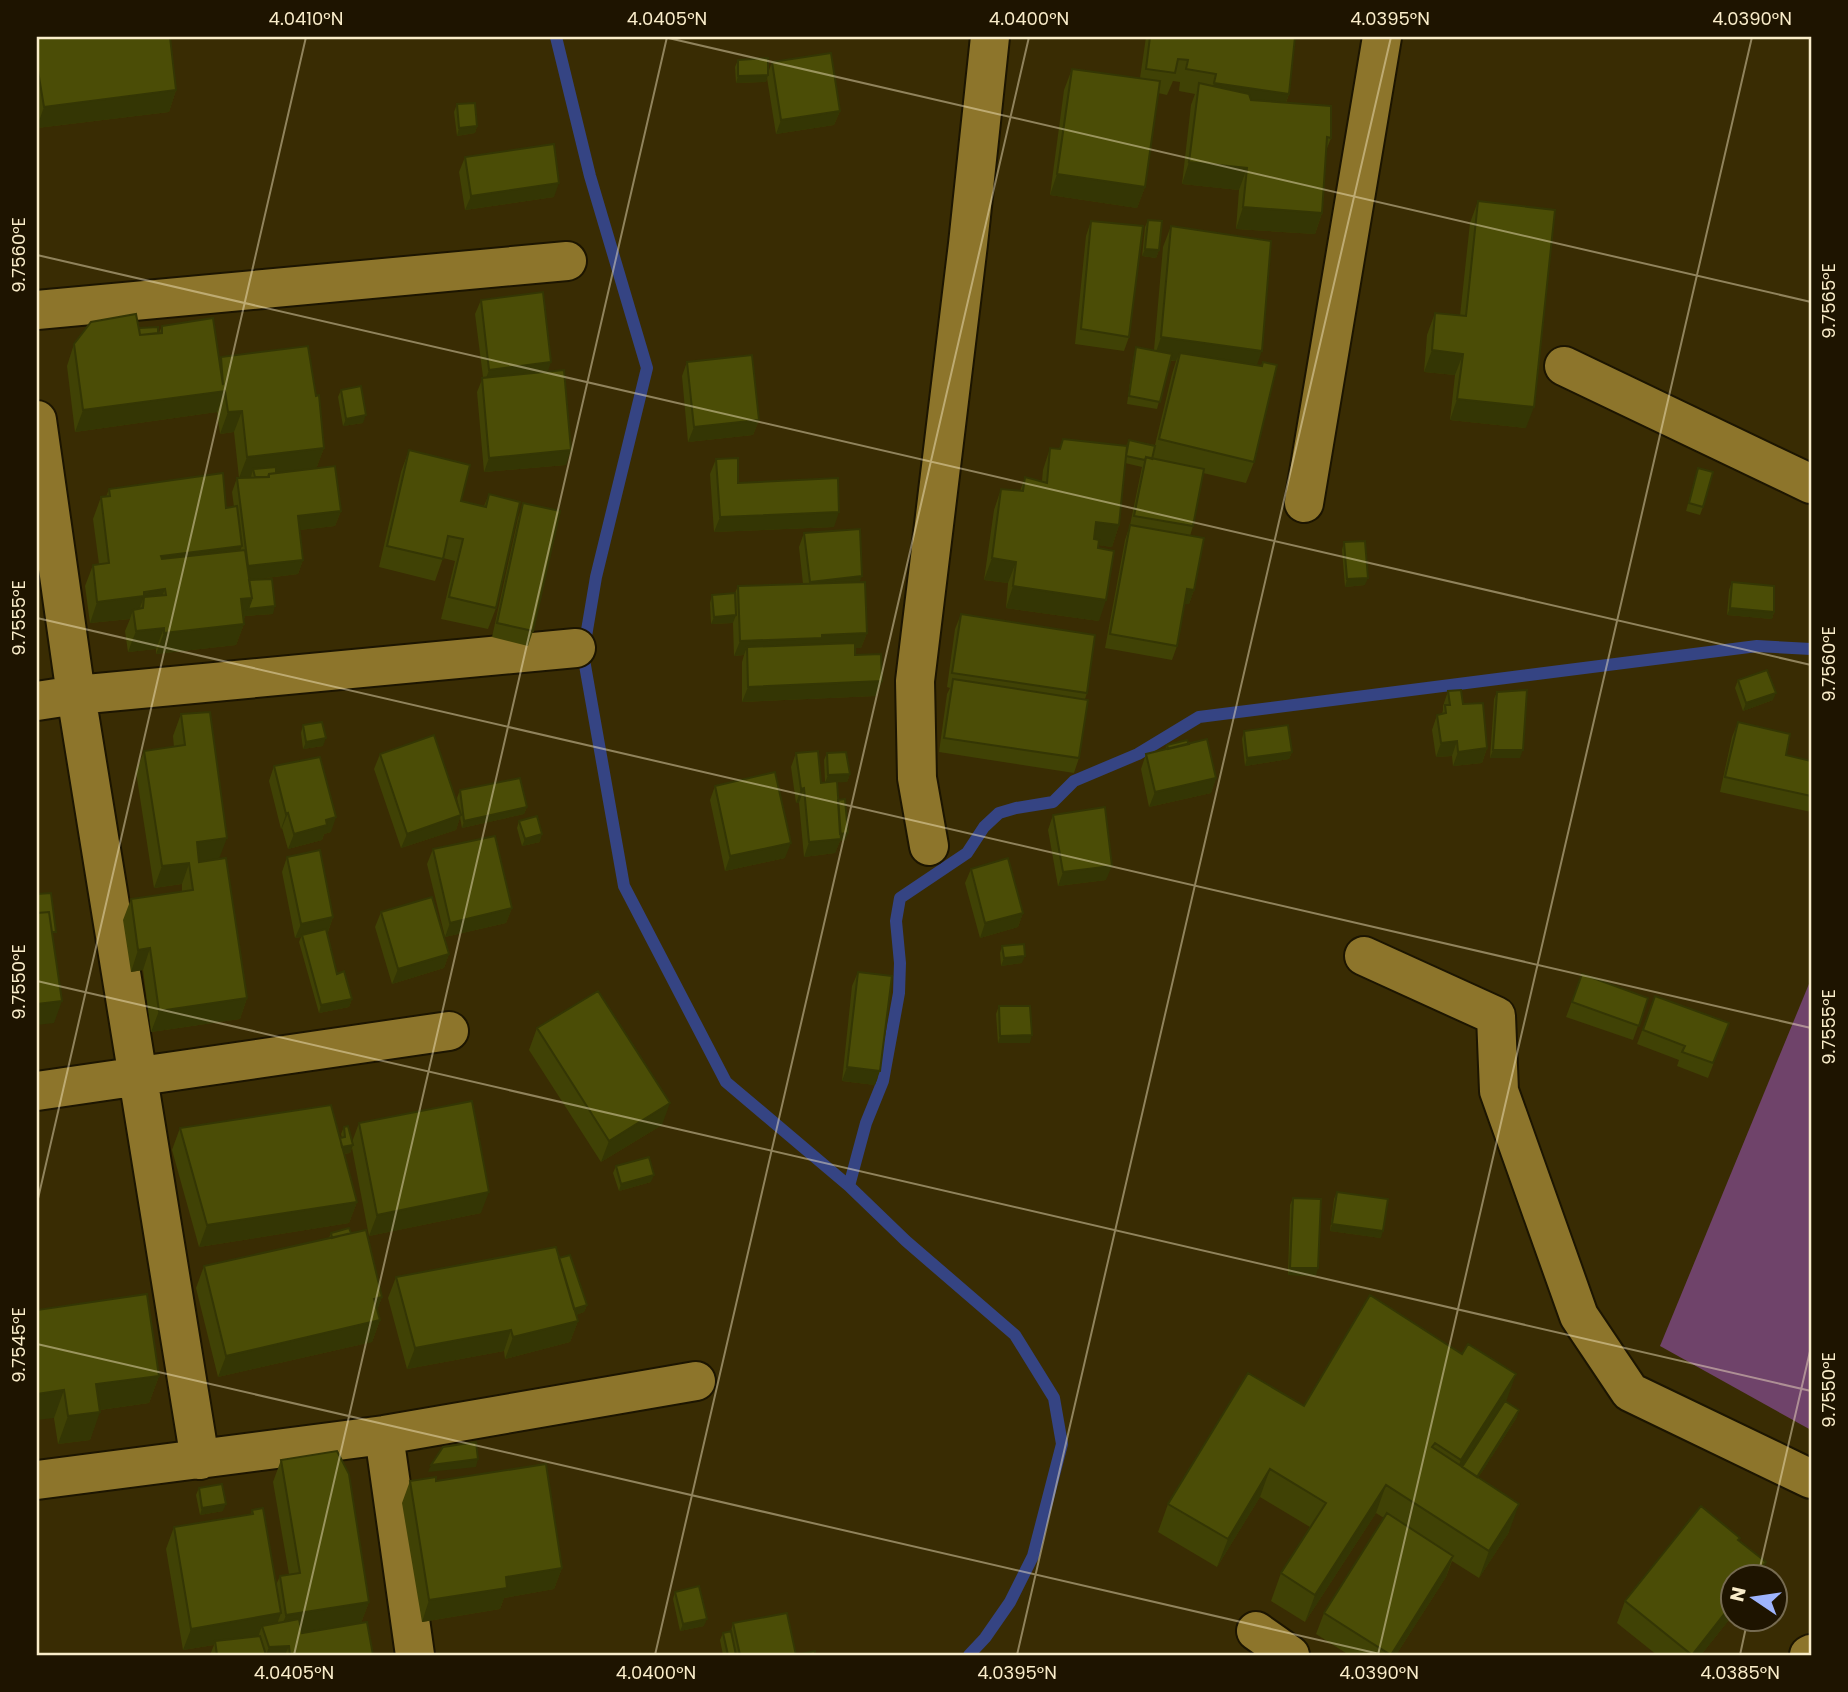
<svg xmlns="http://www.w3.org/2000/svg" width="1848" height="1692" font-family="Poppins,sans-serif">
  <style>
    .grass { fill: #6f436a }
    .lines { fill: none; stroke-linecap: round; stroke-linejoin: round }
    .stream { stroke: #354483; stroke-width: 12 }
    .minor-casing { stroke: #1c1501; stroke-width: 42 }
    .minor { stroke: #8d752b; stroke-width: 38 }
    .wall { fill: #404205 }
    .shaded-wall { fill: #343604 }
    .building { fill: #4b4d06; stroke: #343604; stroke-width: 2 }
    .ticks { fill: none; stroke: #faedca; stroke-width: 2; stroke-opacity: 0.45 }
    .neatline { fill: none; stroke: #faedca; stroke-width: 2.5 }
    .ticks-label { font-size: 18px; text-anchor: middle; fill: #faedca }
  </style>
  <rect width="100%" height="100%" fill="#392c03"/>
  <path class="grass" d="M1811 979V1430L1660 1346Z"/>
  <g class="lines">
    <path class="stream" d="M556 37 590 176 647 368 596 577 583 654 624 886 726 1082 849 1186 906 1241 1015 1335 1054 1398 1062 1444 1033 1556 1010 1602 985 1638 969 1655
      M849 1186 866 1123 883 1081 899 993 900 963 896 921 900 898 967 853 984 827 999 813 1016 808 1053 802 1074 781 1138 754 1199 717 1757 646 1811 649"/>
    <g class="minor-casing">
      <path id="minor" d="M37 310 567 261
        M1564 366 1811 484
        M37 420 76 695 200 1460
        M1304 503 1382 37
        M37 701 76 695 576 648
        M929 846 917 778 915 681 968 244 990 37
        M1364 956 1496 1016 1499 1091 1579 1316 1630 1392 1811 1479
        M37 1091 449 1031
        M384 1435 415 1655
        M37 1480 384 1435 696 1381
        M1256 1631 1290 1655
        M1809 1655 1811 1654"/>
    </g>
    <use href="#minor" class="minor"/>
  </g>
  <path class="wall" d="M37 37 176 90 169 112 37 128Z
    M1146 37H1295L1289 94 1286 103 1331 138 1326 151 1322 213 1315 234 1236 229 1239 190 1182 184 1191 105 1195 94 1179 91 1180 82 1173 81 1167 95 1158 93 1145 187 1137 208 1050 195 1064 90 1072 69 1140 78Z
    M738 60 768 73 772 62 840 111 834 125 776 134 767 78 766 82 736 83 735 67Z
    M457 104 477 126 475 133 457 136 454 112Z
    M465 157 554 197 465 210 459 172Z
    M1478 201 1526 428 1450 420 1455 375 1424 372 1427 335 1435 313 1460 316 1470 223Z
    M1148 220 1159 250 1156 258 1142 256 1145 227Z
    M1091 221 1129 337 1124 351 1075 344 1086 236Z
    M1171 226 1257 365 1261 366 1263 362 1254 462 1246 483 1203 473 1193 526 1190 536 1194 590 1189 604H1184L1177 646 1172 660 1105 648 1125 540 1130 525 1142 467 1125 463 1119 525 1112 547 1099 545V621L1006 608 1008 583 984 580 994 510 1001 489 1020 491 1025 477 1042 481 1043 470 1050 448 1059 449 1063 439 1126 446 1129 440 1155 445 1172 374 1176 361H1170L1157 409 1127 404 1134 354 1136 347 1154 350 1163 247Z
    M481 300 547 372 566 465 484 472 477 392 483 377 475 314Z
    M162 326 220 361 221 357 324 448 316 469 341 511 335 526 299 530 303 560 298 574 249 580 273 614 245 616 244 619V624L236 645 156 654V649L128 652 125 631 130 619 90 623 85 586 93 565 99 564 93 519 101 497H106L109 489 226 508 234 507 232 492 237 478H239L234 432 220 434 217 412 75 432 67 366 74 344 139 328 159 333Z
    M687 362 759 420 753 435 688 442 682 376Z
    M341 390 363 423 343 426 338 397Z
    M409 450 461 501 484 506 489 494 496 608 488 629 441 619 455 561 443 558 435 581 379 567 401 472Z
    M716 459 738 483 834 527 714 532 710 474Z
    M1698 468 1703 507 1700 515 1686 511Z
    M523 503 533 631 528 646 492 637 518 518Z
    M804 533 862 576 859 582 867 633 861 648H855V655L882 681 876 696 742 702V662L744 655 734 656 733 623 711 624 710 603 712 595 735 593 738 586 803 584 799 547Z
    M1344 542 1365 585 1345 587 1342 550Z
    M1732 582 1774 612 1772 619 1727 615 1729 590Z
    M961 614 1087 693 1085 699 1079 758 1074 773 939 752 947 694 950 688 947 687 955 629Z
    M1738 680 1773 700 1743 711 1735 688Z
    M1448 691 1463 704 1487 748 1482 763 1453 766 1452 756 1436 757 1432 730 1437 715 1442 714 1443 710V706Z
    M1497 692 1520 758H1490L1494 699Z
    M181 714 219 859 247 998 240 1019 151 1032 143 970 131 972 123 920 131 899 182 892V884L154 888 136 772 144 751 174 747 173 736Z
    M1738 722 1786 755 1811 761V812L1720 792 1732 737Z
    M303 725 323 746 303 749 301 733Z
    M1244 731 1292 752 1289 759 1245 766 1242 739Z
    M1189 744 1216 778 1211 793 1149 807 1141 769 1146 754 1165 750 1167 745Z
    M796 753 821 783 825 782 824 760 827 753 850 774 847 782H837L838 800 845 840 840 841 835 853 804 857 799 803H796L791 767Z
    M380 754 459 808 457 798 460 790 527 807 524 814 462 828 460 817 456 830 401 848 374 769Z
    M274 766 331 832 324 834 322 840 288 849 282 828 281 829 269 781Z
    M715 786 785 858 725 871 710 800Z
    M1053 815 1106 880 1058 886 1048 830Z
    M519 821 540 842 522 846 517 828Z
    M433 849 512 908 506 923 445 937 427 864Z
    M287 857 333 917 328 932H326L337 974 352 999 349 1007 319 1013 299 942 301 937 295 938 282 872Z
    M971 869 1023 913 1018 927 980 938 965 883Z
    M381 912 449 954 444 968 392 984 375 927Z
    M1002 946 1022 963 1001 966 1000 953Z
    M858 972 875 1085 842 1081 852 986Z
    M1582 974 1648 998 1633 1040 1566 1017Z
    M1655 996 1729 1023 1708 1078 1677 1066 1679 1060 1637 1044Z
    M999 1006 1030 1043H998L996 1014Z
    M537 1028 662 1125 601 1162 529 1050Z
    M359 1123 481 1213 369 1236 352 1148 350 1153 344 1154 357 1202 349 1223 199 1247 172 1150 180 1128 340 1138H342L341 1134 344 1127 352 1142Z
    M616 1166 651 1182 619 1191 613 1173Z
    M1337 1192 1381 1238 1330 1231 1334 1199Z
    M1293 1198 1316 1276 1288 1275 1290 1205Z
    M331 1233H351L382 1297 377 1310 380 1320 372 1342 218 1377 196 1288 204 1266 329 1238Z
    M559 1258 587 1305 584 1312 576 1315 578 1321 570 1342 505 1359 504 1351 407 1369 388 1298 396 1277Z
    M37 1310 159 1376 149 1403 100 1410 90 1440 58 1444Z
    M1506 1401 1517 1417 1478 1478 1509 1532 1479 1578 1452 1561 1446 1577 1396 1655H1349L1316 1634 1324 1613 1384 1518 1376 1513 1305 1622 1271 1601 1281 1573 1310 1527 1260 1497 1217 1567 1158 1532 1168 1504 1304 1406Z
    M281 1460 369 1602 361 1623 302 1633 373 1655H210L214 1645 183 1650 166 1549 174 1527 251 1514 252 1510 276 1585 280 1576 289 1574 273 1482Z
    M410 1481H436L562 1568 554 1589 504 1598 500 1609 422 1622 402 1503Z
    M199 1488 223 1511 200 1515 196 1495Z
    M1739 1541 1766 1562 1761 1577H1732V1616L1701 1655H1657L1617 1623 1625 1601Z
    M675 1592 704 1626 680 1631 673 1599Z
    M733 1623 796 1655H815H723L720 1640 723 1633 731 1631Z"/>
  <path class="shaded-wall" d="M768 75 766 82 736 83 738 76Z
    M1214 83 1289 94 1281 115 1206 105Z
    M176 90 169 112 37 128V121H39L44 107Z
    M840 111 834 125 776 134 781 120Z
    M477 126 475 133 457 136 459 128Z
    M1189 162 1247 168 1239 190 1182 184Z
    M1057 174 1145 187 1137 208 1050 195Z
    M559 183 554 197 465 210 471 196Z
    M1243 207 1322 213 1315 234 1236 229Z
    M1145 249 1159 250 1156 258 1142 256Z
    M1161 337 1262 351 1254 373 1180 353 1176 361 1154 358Z
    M1432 350 1463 354 1455 375 1424 372Z
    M551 362 546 377 484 384 489 370Z
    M225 391 217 412 75 432 83 410Z
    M1457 399 1534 407 1526 428 1450 420Z
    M242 411 234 432 220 434 228 412Z
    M366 415 363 423 343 426 346 419Z
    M759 420 753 435 688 442 694 427Z
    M324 448 316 469 255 476 253 469 251 477 239 478 247 457Z
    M571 450 566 465 484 472 489 458Z
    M341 511 335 526 292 531 298 516Z
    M839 512 834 527 714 532 720 517Z
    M1096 522 1119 525 1112 547 1088 544Z
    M242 546 234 567 154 578 161 556Z
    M992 558 1016 562 1008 583 984 580Z
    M303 560 298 574 243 581 248 566Z
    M862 576 856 591 804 596 810 582Z
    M1368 578 1365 585 1345 587 1347 579Z
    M1013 586 1106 600 1099 621 1006 608Z
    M165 589 157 610 143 608 144 597 136 618 133 610 130 619 90 623 97 602Z
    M1187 589 1194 590 1189 604H1182Z
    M252 598 275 606 273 614 245 616 244 619 241 599Z
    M1730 608 1774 612 1772 619 1727 615Z
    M736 615 733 623 711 624 714 617Z
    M244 624 236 645 156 654 164 633Z
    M164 628 156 649 128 652 136 631Z
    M867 633 861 648 818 649 747 647 744 655 734 656 740 641 822 635Z
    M882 681 876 696 742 702 748 687Z
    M1776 693 1773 700 1743 711 1746 703Z
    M326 738 323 746 303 749 306 742Z
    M1457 741 1452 756 1436 757 1441 743Z
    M1487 748 1482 763 1453 766 1458 752Z
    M1493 750H1523L1520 758H1490Z
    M1292 752 1289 759 1245 766 1247 758Z
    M850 774 847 782 825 783 828 775Z
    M1216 778 1211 793 1149 807 1155 792Z
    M804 788 799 803H796L801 789Z
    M527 807 524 814 462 828 464 821Z
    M288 813 282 828 281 829 286 814Z
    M461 815 456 830 401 848 407 834Z
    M336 817 331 832 324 834 322 840 288 849 294 834 326 820Z
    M848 833 845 840 840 841 835 853 804 857 809 842 837 834Z
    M542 834 540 842 522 846 525 839Z
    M227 838 219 859 189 864 182 884 154 888 162 866 197 842Z
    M791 843 785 858 725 871 730 856Z
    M1112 866 1106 880 1058 886 1063 872Z
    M512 908 506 923 445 937 450 923Z
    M1023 913 1018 927 980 938 985 923Z
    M333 917 328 932 303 937 302 935 301 937 295 938 301 924Z
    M150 948 143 970 131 972 138 950Z
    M449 954 444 968 392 984 398 969Z
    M1025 956 1022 963 1001 966 1004 958Z
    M247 998 240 1019 151 1032 159 1011Z
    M352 999 349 1007 319 1013 321 1005Z
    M62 1001 54 1023 37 1025V1004Z
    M1032 1035 1030 1043H998L1000 1036Z
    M847 1067 880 1071 875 1085 842 1081Z
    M670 1103 662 1125 601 1162 609 1141Z
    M353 1145 350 1153 331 1155 333 1148Z
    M654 1175 651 1182 619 1191 621 1184Z
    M489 1192 481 1213 369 1236 377 1215Z
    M357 1202 349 1223 199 1247 207 1225Z
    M1332 1224 1383 1231 1381 1238 1330 1231Z
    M1290 1268H1318L1316 1276 1288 1275Z
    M382 1297 374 1318V1299Z
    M587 1305 584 1312 565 1319 567 1311Z
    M380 1320 372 1342 218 1377 226 1356Z
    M578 1321 570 1342 505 1359 513 1337Z
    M511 1330 504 1351 407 1369 415 1348Z
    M1516 1374 1506 1402 1450 1488 1461 1460Z
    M159 1376 149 1403 86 1412 96 1384Z
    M64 1390 54 1418 37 1420V1394Z
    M1519 1410 1517 1417 1469 1492 1472 1484Z
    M100 1412 90 1440 58 1444 68 1416Z
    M478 1459 476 1467 428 1472 431 1465Z
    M1270 1469 1260 1497 1217 1567 1228 1539Z
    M1386 1485 1376 1513 1305 1622 1315 1595Z
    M226 1504 223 1511 200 1515 202 1508Z
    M1519 1504 1509 1532 1479 1578 1489 1551Z
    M1453 1556 1446 1577 1396 1655H1391Z
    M1766 1562 1761 1577H1754Z
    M562 1568 554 1589 504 1598 500 1609 422 1622 429 1600 506 1577Z
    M369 1602 361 1623 278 1637 286 1615Z
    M1732 1604V1616L1701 1655H1692Z
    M281 1613 273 1635 262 1626 258 1637 215 1641 214 1645 183 1650 191 1629Z
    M707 1619 704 1626 680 1631 683 1624Z
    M289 1646 285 1655H266L269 1647Z"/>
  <path class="building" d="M37 37H170L176 90 44 107 37 65Z
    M1150 37H1295L1289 94 1214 83 1216 74 1186 69 1188 60 1178 59 1175 73 1146 69Z
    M831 53 840 111 781 120 772 62Z
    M768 58V75L738 76V60Z
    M1072 69 1160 81 1145 187 1057 174Z
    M1199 83 1249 94 1251 100 1331 106V138L1327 137 1322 213 1243 207 1247 168 1189 162Z
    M475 103 477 126 459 128 457 104Z
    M554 144 559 183 471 196 465 157Z
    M1478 201 1555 210 1534 407 1457 399 1463 354 1432 350 1435 313 1466 316Z
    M1148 220 1162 221 1159 250 1145 249Z
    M1091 221 1143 226 1129 337 1081 329Z
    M1171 226 1271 241 1262 351 1161 337Z
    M543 292 551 362 489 370 481 300Z
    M136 314 140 335 162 333V326L213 318 223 385 221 357 308 346 316 396 319 395 324 448 247 457 242 411 228 412 225 391 83 410 74 344 91 322Z
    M158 327V333L140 335 139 328Z
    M1136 347 1172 354 1160 402 1129 396Z
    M1180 353 1262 366 1263 362 1277 365 1254 462 1159 439Z
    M752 355 759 420 694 427 687 362Z
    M564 370 571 450 489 458 482 378Z
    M361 386 366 415 346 419 341 390Z
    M1063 439 1127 446 1119 525 1096 522 1094 539 1099 540 1098 548 1114 551 1106 600 1013 586 1016 562 992 558 1001 489 1023 491 1025 477 1047 483 1050 448 1060 449Z
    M1129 440 1155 446 1152 459 1146 457 1145 460 1126 456Z
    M409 450 470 465 461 501 486 507 489 494 520 502 496 608 449 597 463 539 448 536 443 559 387 546Z
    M1146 457 1204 469 1193 526 1134 516Z
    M738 458V483L838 478 839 512 720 517 716 459Z
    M335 466 341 511 298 516 303 560 248 566 237 478 269 477V474Z
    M276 467V473L269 474 268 477H255L253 469Z
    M1698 468 1713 472 1703 507 1689 503Z
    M223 473 226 508 237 506 242 546 161 556 162 559 245 550 252 598 241 599 244 624 164 633V628L136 631 133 610 143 608 144 597 166 595 165 589 144 592V596L97 602 93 565 109 563 101 497 110 496 109 489Z
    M523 503 560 511 533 631 497 623Z
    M1130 525 1204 538 1194 590 1187 589 1177 646 1110 634Z
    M860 529 862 576 810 582 804 533Z
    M1365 541 1368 578 1347 579 1344 542Z
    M272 579 275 606 248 609 252 598 249 580Z
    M865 582 867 633 822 635V638L740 641 738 586Z
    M1732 582 1774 586V612L1730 608Z
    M735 593 736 615 714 617 712 595Z
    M961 614 1095 635 1087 693 952 673Z
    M855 643V655L881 654 882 681 748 687 747 647Z
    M1767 670 1776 693 1746 703 1738 680Z
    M953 679 1088 700 1079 758 944 738Z
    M1461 690 1463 704 1483 703 1487 748 1458 752 1457 741 1441 743 1437 715 1446 713 1445 705H1450L1448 691Z
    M1527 690 1523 750H1493L1497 692Z
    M210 712 227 838 197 842 199 862 226 858 247 998 159 1011 150 948 138 950 131 899 193 890 189 863 162 866 144 751 185 745 181 714Z
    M322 722 326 738 306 742 303 725Z
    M1738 722 1790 734 1786 755 1811 761V796L1725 777Z
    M1288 725 1292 752 1247 758 1244 731Z
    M434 735 461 815 407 834 380 754Z
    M1207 739 1216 778 1155 792 1146 754Z
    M1187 740 1189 744 1168 749 1167 745Z
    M818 751 821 783 837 781 841 839 809 842 804 788 801 789 796 753Z
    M846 752 850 774 828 775 827 753Z
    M320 757 336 817 326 820 327 825 294 834 288 813 286 814 274 766Z
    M775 772 791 843 730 856 715 786Z
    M520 778 527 807 464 821 460 790Z
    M845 799 848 833 840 834 838 800Z
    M1105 807 1112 866 1063 872 1053 815Z
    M537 816 542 834 525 839 519 821Z
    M495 836 512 908 450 923 433 849Z
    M320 850 333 917 301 924 287 857Z
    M1008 858 1023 913 985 923 971 869Z
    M51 893 56 932H52L49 912 37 913V894Z
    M432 897 449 954 398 969 381 912Z
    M49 912 62 1001 37 1004V913Z
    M326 929 337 974 344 971 352 999 321 1005 302 935Z
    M1024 944 1025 956 1004 958 1002 946Z
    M858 972 892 976 880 1071 847 1067Z
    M1582 974 1648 998 1639 1026 1572 1002Z
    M598 991 670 1103 609 1141 537 1028Z
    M1655 996 1729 1023 1713 1063 1682 1052 1685 1046 1643 1030Z
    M999 1006H1030L1032 1035 1000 1036Z
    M472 1101 489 1192 377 1215 359 1123Z
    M331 1105 357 1202 207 1225 180 1128Z
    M348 1126 353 1145 342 1147 340 1138 345 1137 344 1127Z
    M649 1157 654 1175 621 1184 616 1166Z
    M1337 1192 1388 1199 1383 1231 1332 1224Z
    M1293 1198 1321 1199 1318 1268H1290Z
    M349 1228 351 1233 332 1238 331 1233Z
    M366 1230 382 1297 374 1299 380 1320 226 1356 204 1266Z
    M556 1247 578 1321 513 1337 511 1330 415 1348 396 1277Z
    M570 1255 587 1305 574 1309 559 1258Z
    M147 1294 159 1376 96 1384 100 1412 68 1416 64 1390 37 1394V1310Z
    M1370 1295 1462 1354 1468 1344 1516 1374 1461 1460 1435 1443 1432 1447 1519 1504 1489 1551 1386 1485 1315 1595 1281 1573 1326 1503 1270 1469 1228 1539 1168 1504 1248 1373 1304 1406Z
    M1505 1401 1519 1410 1477 1477 1462 1467Z
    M476 1442 478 1459 431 1465 443 1447Z
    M337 1451 349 1474 369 1602 286 1615 280 1576 300 1573 281 1460Z
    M546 1464 562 1568 506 1577 507 1588 429 1600 410 1481 436 1477V1481Z
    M222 1484 226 1504 202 1508 199 1488Z
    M1701 1506 1740 1538 1738 1540 1766 1562 1754 1577H1732V1604L1692 1655 1625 1601Z
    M263 1508 281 1613 191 1629 174 1527 253 1514 252 1510Z
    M1387 1513 1453 1556 1391 1655 1324 1613Z
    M699 1586 707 1619 683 1624 675 1592Z
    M787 1613 796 1655 815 1651V1655H740L733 1623Z
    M299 1619 302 1633 367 1622 373 1655H290L289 1646 269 1647 262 1626Z
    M731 1631 736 1655H728L723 1633Z
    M260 1636 266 1655H217L215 1641Z"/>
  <path class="ticks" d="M664 37 1811 302M37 255 1811 665M37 618 1811 1028M37 981 1811 1391M37 1203 306 37M37 1344 1384 1655M1758 1576 1811 1347M294 1655 667 37M655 1655 1029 37M1017 1655 1391 37M1378 1655 1752 37M1740 1655 1748 1618"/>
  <rect width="1848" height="1692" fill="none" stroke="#1e1400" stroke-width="77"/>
  <g transform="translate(1754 1598) rotate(283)"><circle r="33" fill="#1e1400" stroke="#766b51" stroke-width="2"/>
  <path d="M0-5L12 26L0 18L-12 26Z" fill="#9eb4fd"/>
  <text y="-10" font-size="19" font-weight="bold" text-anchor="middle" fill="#faedca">N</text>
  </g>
  <rect x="38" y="38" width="1772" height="1616" class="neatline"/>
  <g class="ticks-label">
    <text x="306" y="25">4.0410°N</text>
    <text x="667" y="25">4.0405°N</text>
    <text x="1029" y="25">4.0400°N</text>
    <text x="1390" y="25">4.0395°N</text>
    <text x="1752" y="25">4.0390°N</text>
    <text transform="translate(19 255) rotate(-90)" y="6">9.7560°E</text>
    <text transform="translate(1829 301) rotate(-90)" y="6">9.7565°E</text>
    <text transform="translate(19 618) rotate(-90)" y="6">9.7555°E</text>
    <text transform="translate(1829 664) rotate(-90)" y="6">9.7560°E</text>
    <text transform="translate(19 982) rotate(-90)" y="6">9.7550°E</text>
    <text transform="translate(1829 1027) rotate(-90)" y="6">9.7555°E</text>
    <text transform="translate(19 1345) rotate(-90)" y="6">9.7545°E</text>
    <text transform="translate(1829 1390) rotate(-90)" y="6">9.7550°E</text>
    <text x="294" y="1679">4.0405°N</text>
    <text x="656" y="1679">4.0400°N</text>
    <text x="1017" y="1679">4.0395°N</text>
    <text x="1379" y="1679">4.0390°N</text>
    <text x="1740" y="1679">4.0385°N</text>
  </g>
</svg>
